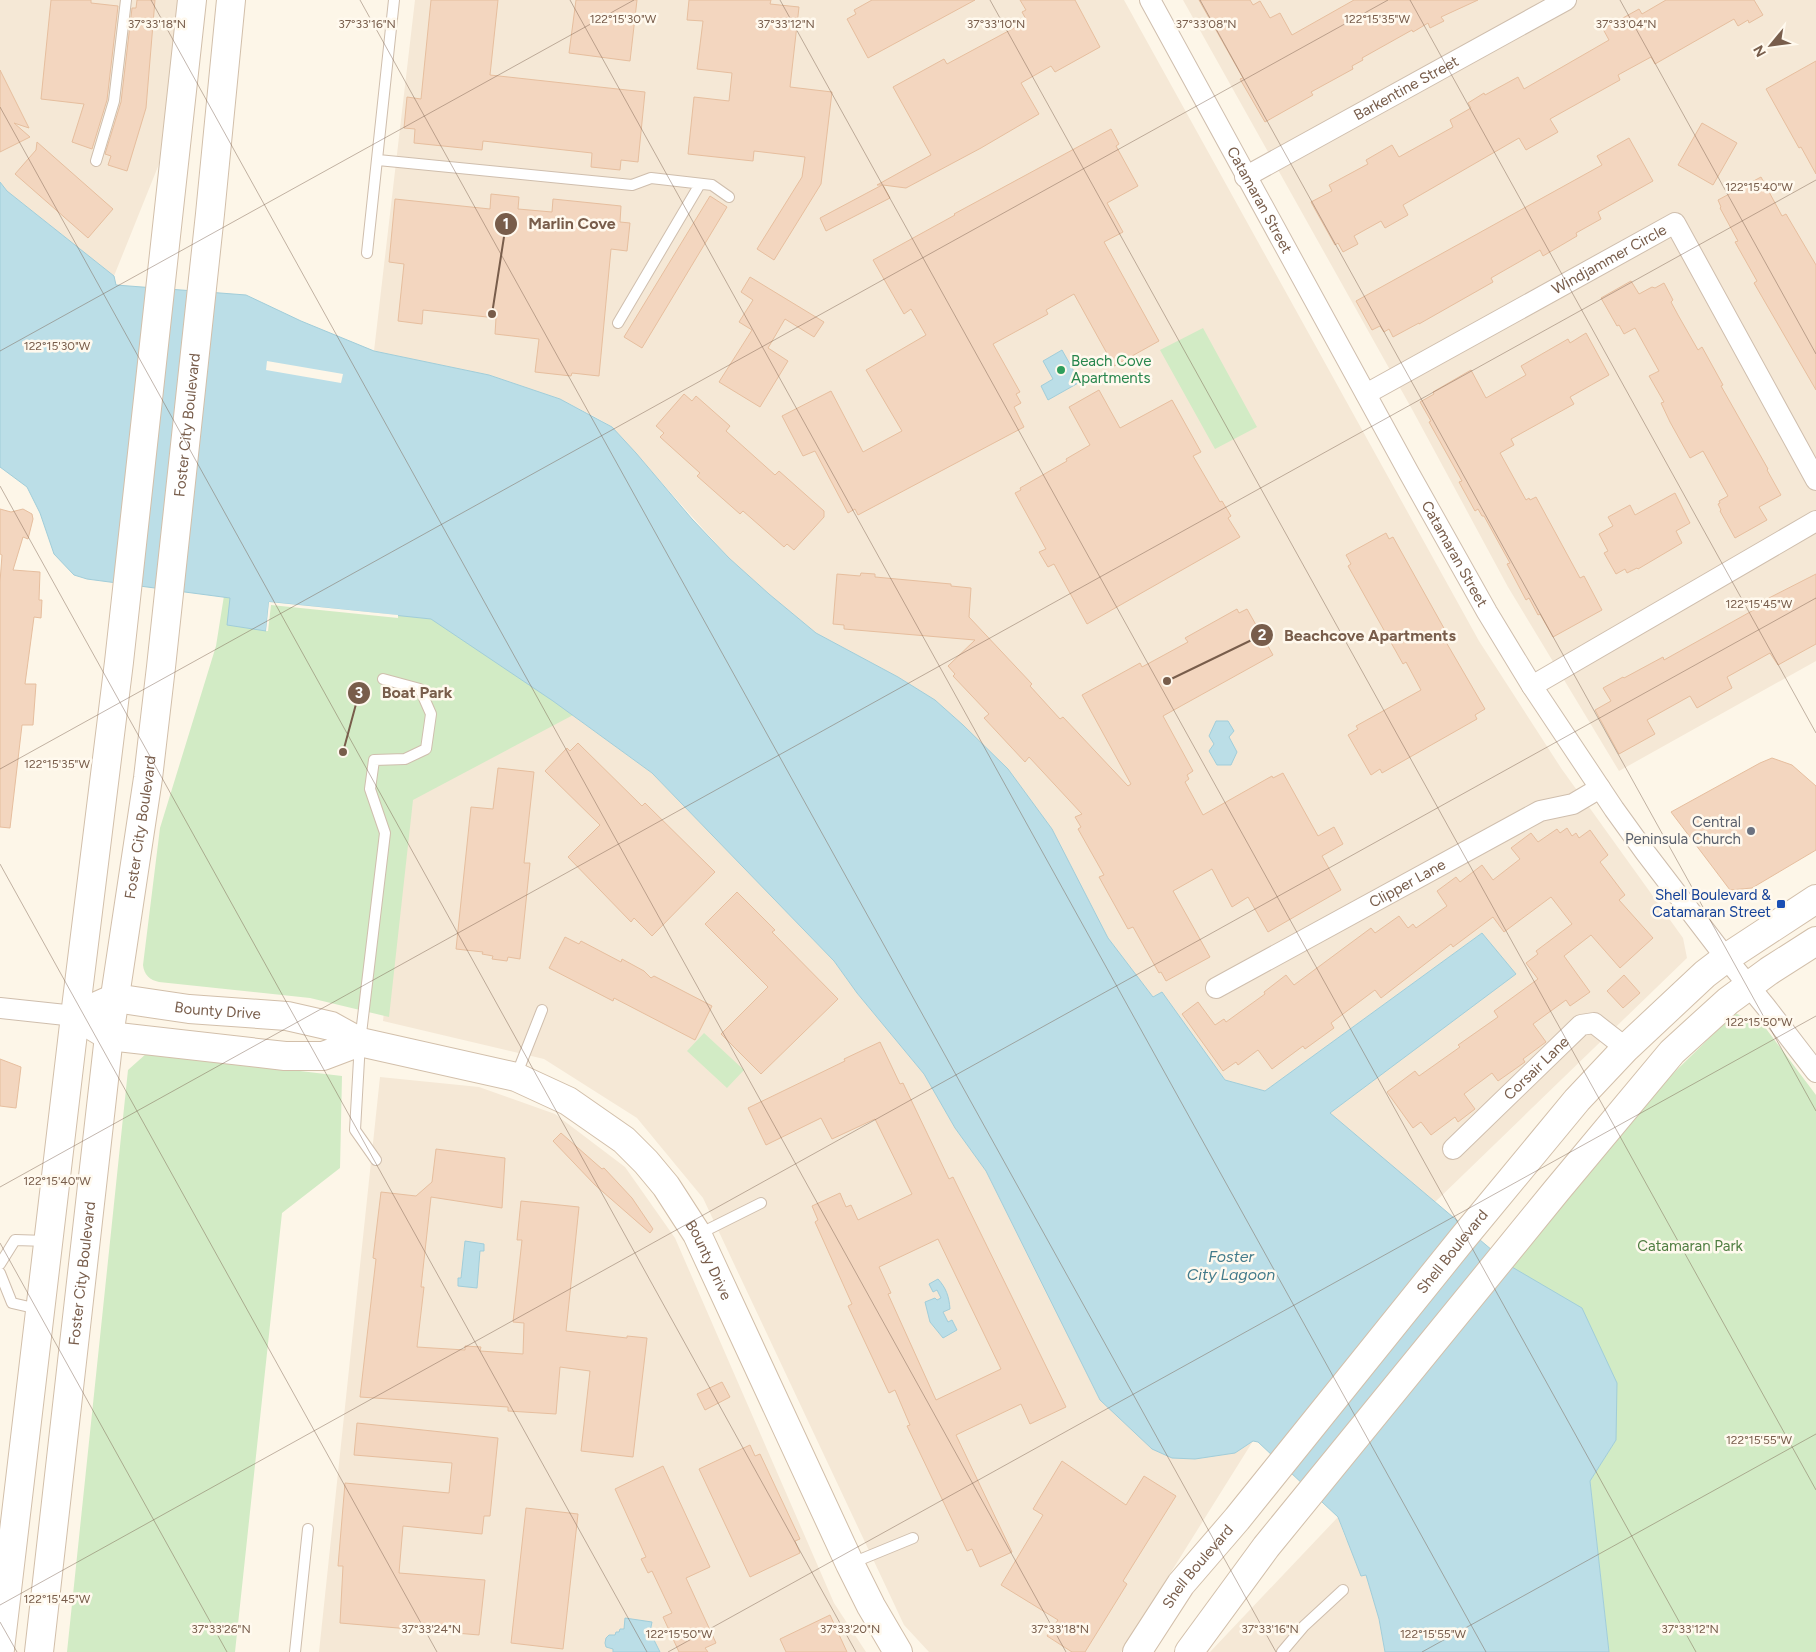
<svg xmlns="http://www.w3.org/2000/svg" width="1816" height="1652" font-family="Figtree,sans-serif">
  <style>
    .residential { fill: #f5e8d6 }
    .green { fill: #d2ebc5 }
    .water { fill: #bbdee7; stroke: #a1cdd9 }
    .pier { fill: #fdf6e8 }
    .building { fill: #f3d6bf; stroke: #e6be9e; fill-rule: evenodd }
    .lines { fill: none; stroke-linecap: round; stroke-linejoin: round }
    .lane-casing { stroke: #cfbead; stroke-width: 12 }
    .street-casing { stroke: #cfbead; stroke-width: 22 }
    .secondary-casing { stroke: #d2bfaa; stroke-width: 30 }
    .lane { stroke: #fff; stroke-width: 10 }
    .street { stroke: #fff; stroke-width: 20 }
    .secondary { stroke: #fff; stroke-width: 28 }
    .ticks { fill: none; stroke: #785d4b; stroke-width: 1; stroke-opacity: 0.45 }
    .leisure-dot { fill: #2e9e5b; stroke: #fff9ee; stroke-width: 2 }
    .worship-dot { fill: #6b7280; stroke: #fff9ee; stroke-width: 2 }
    .transit-dot { fill: #1a4fb4; stroke: #fff9ee; stroke-width: 2 }
    .labels { text-anchor: middle; dominant-baseline: central; stroke-width: 5; stroke-linejoin: round; paint-order: stroke }
    .street-label { font-size: 15px; fill: #785d4b; stroke: #fff9ee }
    .leisure-label { font-size: 15px; fill: #27864d; stroke: #fff9ee; text-anchor: start }
    .worship-label { font-size: 15px; fill: #5b616d; stroke: #fff9ee; text-anchor: end }
    .transit-label { font-size: 15px; fill: #164399; stroke: #fff9ee; text-anchor: end }
    .park-label { font-size: 15px; fill: #507e42; stroke: #fff9ee }
    .water-label { font-size: 16px; font-style: italic; fill: #437b8b; stroke: #fff9ee }
    .ticks-label { font-size: 12px; text-anchor: middle; fill: #785d4b; stroke: #fff9ee; stroke-width: 5; stroke-linejoin: round; paint-order: stroke }
    .leader { fill: none; stroke: #785d4b; stroke-width: 2 }
    .callout-dot { fill: #785d4b; stroke: #fff9ee; stroke-width: 2 }
    .mark-label { font-size: 15px; text-anchor: middle; font-weight: bold; fill: #fff }
    .callout-label { font-size: 16px; text-anchor: middle; font-weight: bold; fill: #785d4b; stroke: #fff9ee; stroke-width: 5; stroke-linejoin: round; paint-order: stroke }
  </style>
  <rect width="100%" height="100%" fill="#fdf6e8"/>
  <path class="residential" d="M0 0H179L159 164 114 276 7 191 0 182Z
    M415 0H1124L1479 641 1561 768 1683 938 1687 958 1435 1202 1330 1113 1515 974 1482 933 1265 1091 1225 1080 1162 993 1153 997 1108 938 1083 890 1008 769 963 725 935 700 898 677 816 633 769 594 729 558 612 427 599 419 560 399 489 375 374 351Z
    M1183 0H1816V661L1619 771 1508 587 1413 411Z
    M553 701 652 773 834 961 857 993 924 1074 955 1128 986 1171 1235 1453 1253 1441 1121 1652H929L904 1625 703 1198 637 1118 544 1059 383 1021 410 780Z
    M380 1077 479 1087 555 1114 625 1167 675 1238 834 1603 866 1652H319Z
    M1338 1517 1345 1537 1366 1575 1379 1619 1385 1652H1210Z"/>
  <path class="green" d="M1203 328 1257 427 1215 449 1160 350Z
    M227 577 429 613 592 705 413 800 389 1017 310 998 159 982C150 980 144 975 143 965L160 828 216 646Z
    M1735 1013 1764 1026 1816 1095V1652H1609L1590 1481 1616 1440 1512 1267 1647 1099Z
    M704 1033 744 1070 727 1088 687 1051Z
    M147 1053 342 1076 340 1168 282 1213 235 1652H67L128 1070Z"/>
  <path class="water" d="M0 182 7 191 114 276 116 285 246 295 301 321 374 351 489 375 560 399 612 427 636 453 692 519 729 558 769 594 816 633 898 677 935 700 963 725 1008 769 1052 829 1108 938 1153 997 1162 992 1225 1080 1265 1091 1482 933 1516 974 1330 1113 1512 1267 1582 1308 1617 1383 1616 1440 1590 1481 1609 1652H1385L1379 1619 1366 1575 1361 1576 1338 1517 1258 1442 1253 1441 1235 1453 1195 1459 1172 1458 1152 1449 1100 1400 986 1171 955 1128 924 1074 857 993 834 961 652 773 553 701 431 619 269 602 266 631 227 625 230 598 87 579 74 575 54 554 40 513 27 487 0 467Z
    M1062 350 1080 382 1048 400 1041 386 1053 379 1043 361Z
    M1216 721H1228L1234 731 1229 737 1237 752 1231 765H1217L1209 751 1214 744 1209 736Z
    M465 1241 484 1244V1251H480L477 1288 458 1286V1278H461Z
    M938 1279C946 1288 949 1296 950 1309L943 1312 948 1322 952 1320 957 1330 943 1338 930 1322 925 1302 935 1298 937 1300 941 1298 937 1290 933 1292 929 1284Z
    M625 1618 652 1622 650 1632 660 1652H613V1649L606 1647 605 1643 606 1638 609 1635H615L616 1632H619L620 1629H624Z"/>
  <path class="pier" d="M267 361 343 374 341 383 266 370Z
    M269 602 398 615V618L271 605 268 631H266Z"/>
  <path class="building" d="M51 0H91V3L118 6 107 100 92 149 72 142 84 104 41 99Z
    M137 0H155L146 108 127 171 108 165 111 156 105 154 121 102 132 8H136Z
    M431 0H498L490 75 645 92 638 162 621 160 620 170 591 167 592 153 483 141 482 150 414 143 415 129 404 128 407 97 421 99Z
    M576 0H637L630 61 569 53Z
    M689 0H771L770 4 799 7 790 87 832 92 821 184 774 260 757 249 802 177 805 157 754 151 753 161 688 154 694 97 729 101 732 73 697 69 703 21 687 20Z
    M872 0H975L868 58 847 19 856 14 854 10Z
    M1020 0H1075L1100 47 1055 72 1051 66 1021 83 1039 114 981 148 906 188 883 185 890 198 826 231 820 218 882 185H877L931 155 893 87 944 59 947 64 1027 21 1022 12 1026 10Z
    M1199 0H1250L1253 5 1260 1 1270 18 1280 13 1292 35 1354 0H1478L1441 17 1444 21 1430 28 1428 23 1413 32 1412 30 1362 58 1363 60 1352 66 1353 69 1311 92 1313 95 1265 122 1240 79 1243 78Z
    M1666 0H1754L1763 15 1749 23 1748 20 1738 26 1734 19 1655 64 1651 57 1618 75 1620 80 1550 119 1558 132 1526 150 1519 138 1403 205 1408 215 1385 228 1381 221 1354 236 1358 244 1343 252 1338 243 1335 245 1311 202 1332 191 1329 185 1368 164 1366 160 1392 145 1399 157 1453 127 1450 120 1471 108 1468 103 1484 93 1485 95 1518 77 1524 89 1609 40 1603 29 1639 9 1642 14Z
    M1816 61V174L1801 147 1799 148 1766 89Z
    M0 70 29 128 14 123 30 137 0 152Z
    M1702 123 1737 143 1713 185 1678 165Z
    M1111 129 1119 144 1116 146 1138 186 1107 203 1123 232 1104 242 1159 341 1114 366 1074 294 1046 310 1048 314 993 344 1020 392 1016 394 1021 403 1014 407 1024 427 858 515 855 509 848 513 815 451 803 456 782 416 831 391 863 452 902 431 866 370 926 335 911 309 904 314 873 260 955 215 954 214Z
    M1629 138 1653 181 1598 212 1601 219 1576 233 1577 236 1543 256 1540 250 1491 278 1493 282 1419 324V323L1393 337 1389 329 1384 332 1380 326 1372 330 1356 301 1602 165 1597 156Z
    M37 142 113 209 88 238 15 174 36 150Z
    M1761 177 1782 216 1786 214 1816 265V390L1754 283 1757 281 1735 242 1738 241 1720 208 1721 207 1718 200Z
    M491 194 519 197 518 209 552 212 553 199 621 206 620 222 630 223 627 251 611 249 599 376 572 373 571 376 535 372 539 339 495 334 496 318 423 310 422 324 398 321 404 264 389 262 395 199 490 209Z
    M710 196 727 207 642 348 624 337Z
    M750 277 824 322 814 337 785 319 768 348 788 361 760 407 719 382 752 330 739 322 753 300 741 292Z
    M1631 281 1639 294 1652 287 1655 288 1664 283 1673 300 1671 302 1678 315 1698 350 1702 347 1723 385 1721 386 1768 469 1767 470 1781 495 1759 507 1767 520 1735 538 1720 511 1721 510 1718 504 1720 503 1719 501 1728 496 1703 451 1690 458 1670 422 1661 403 1664 402 1649 376 1659 371 1635 328 1624 334 1619 325 1617 326 1601 298Z
    M1586 333 1609 375 1570 397 1574 404 1511 439 1514 445 1500 453 1526 500 1529 498 1530 500 1536 497 1580 578 1584 576 1602 610 1553 637 1540 614 1538 615 1529 598 1526 600 1507 564 1510 563 1484 516H1482L1478 509 1475 511 1459 482 1462 481 1429 422 1431 421 1420 402 1434 394 1433 392 1471 370 1486 398 1526 375 1521 366 1568 339 1570 343Z
    M1099 390 1120 428 1172 400 1201 452 1193 456 1220 502 1222 501 1231 516 1228 518 1240 537 1087 624 1054 564 1048 567 1039 552 1046 549 1015 493 1021 490 1020 488 1067 461 1066 459 1090 445 1069 407Z
    M684 394 692 401 696 396 730 426 726 431 736 440 775 475 779 471 824 511V517L794 550 787 544 784 547 743 511 740 514 697 476 700 473 660 437 664 433 656 426Z
    M1675 493 1690 523 1676 531 1682 543 1638 569 1637 568 1627 573 1625 569 1616 574 1604 553 1608 551 1599 534 1613 526 1608 517 1630 505 1635 515Z
    M0 509 11 512 23 509 32 514 33 519 28 539 23 537 13 570 40 572 39 600H42L41 618 34 617 25 684H36L33 725H22L10 828 0 827V582L2 555 0 554Z
    M1386 533 1389 539 1393 537 1450 639 1446 642 1485 709 1475 715 1477 719 1382 773 1380 769 1371 775 1348 735 1358 729 1356 726 1421 690 1406 662 1403 664 1348 566 1351 564 1346 555Z
    M861 573 875 574V577L951 584V586L971 588 969 617 1032 684 1030 686 1060 719 1063 717 1128 786 1131 784 1082 695 1140 663 1142 667 1188 642 1185 638 1237 609 1239 613 1247 609 1273 655 1163 716 1193 771 1187 775 1189 779 1185 782 1203 815 1272 776 1273 778 1283 773 1318 836 1334 827 1343 844 1322 856 1341 890 1268 932 1248 897 1232 907 1212 869 1173 891 1210 957 1166 981 1161 972 1159 973 1133 927 1128 929 1099 877 1104 875 1078 829 1081 827 1075 817 1082 814 1029 757 1025 762 984 718 989 714 953 676 955 674 948 666 975 640 844 629V625L833 624 837 574 860 576Z
    M1816 574V644L1778 665 1770 653 1727 677 1732 688 1697 708 1690 696 1647 720 1655 734 1619 754 1595 710 1611 701 1603 688 1623 677 1624 678 1663 657 1664 660 1768 602 1767 599Z
    M578 743 642 806 645 803 715 872 652 936 634 918 631 922 568 857 600 825 545 771 567 748 570 751Z
    M1772 758 1792 765 1816 786V850L1752 888 1730 890 1671 812 1760 763Z
    M498 768 534 772 524 863H530L520 959 508 957 507 961 492 959 493 956 482 954 483 952 456 949 471 807 493 809Z
    M1567 828 1572 836 1576 833 1579 838 1590 830 1608 855 1600 862 1625 895 1619 900 1653 938 1620 968 1591 935 1564 956 1590 992 1570 1006 1566 1000 1533 1024 1546 1042 1523 1059 1525 1062 1498 1081 1492 1073 1464 1094 1475 1109 1458 1122 1455 1117 1431 1135 1421 1122 1413 1128 1387 1092 1415 1071 1419 1076 1460 1047 1458 1045 1498 1017 1494 1011 1538 979 1526 963 1538 954 1536 951 1572 924 1551 897 1504 932 1493 917 1453 947 1451 944 1381 998 1375 990 1331 1023 1334 1028 1305 1049 1303 1046 1272 1069 1258 1050 1238 1065 1236 1062 1223 1071 1182 1014 1198 1002 1215 1025 1224 1019 1226 1022 1265 994 1264 992 1286 975 1294 985 1371 928 1375 933 1399 916 1408 928 1413 924 1416 928 1447 906 1437 891 1456 877 1460 882 1482 865 1493 880 1520 859 1511 848 1531 833 1538 842 1557 829 1560 833Z
    M737 892 775 930 772 932 838 999 761 1074 721 1034 768 987 705 924Z
    M565 937 579 944 581 941 621 962 622 959 644 971 651 978 654 976 712 1006 695 1040 614 998 613 1001 549 968Z
    M1624 975 1640 993 1623 1008 1607 991Z
    M880 1042 900 1084 903 1083 949 1179 953 1177 1066 1407 1030 1424 1021 1404 956 1435 1012 1552 980 1567 972 1549 967 1551 907 1426 910 1425 895 1390 889 1393 848 1306 852 1304 815 1222 818 1220 812 1206 840 1193 846 1207 851 1205 858 1220 912 1194 875 1119 832 1139 821 1118 766 1145 748 1108 845 1061 844 1059ZM938 1239 1001 1369 936 1400 888 1294 891 1293 879 1267Z
    M0 1059 21 1067 16 1108 0 1106Z
    M561 1133 602 1169 604 1168 632 1198 653 1229 650 1233 595 1185 553 1141Z
    M436 1149 505 1158 502 1208 431 1197 421 1287H424L417 1347 465 1350V1346L481 1347 480 1351 523 1354 524 1323 513 1322 522 1240H517L521 1201 579 1207 566 1331 627 1338V1336L647 1338 633 1457 581 1451 590 1371 560 1367 556 1414 508 1411V1407L360 1397 376 1259 373 1258 381 1192 416 1196 432 1182Z
    M722 1382 730 1397 705 1410 697 1394Z
    M357 1423 498 1438 490 1516H484L482 1534 403 1526 399 1573 485 1580 479 1635 340 1623 343 1566H338L345 1483 449 1493 452 1463 354 1455Z
    M750 1445 755 1456 760 1454 800 1539 795 1541 800 1553 750 1577 699 1469Z
    M1062 1461 1126 1505 1144 1476 1176 1496 1123 1581 1127 1584 1085 1652H1072L1047 1636 1058 1620 1001 1585 1043 1515 1033 1509Z
    M663 1466 710 1567 686 1578 716 1643 705 1648 708 1652H679L663 1617 672 1613 652 1571 648 1573 641 1559 646 1557 615 1489Z
    M526 1508 578 1514 563 1649 511 1643Z
    M830 1615 847 1652H786L780 1639Z"/>
  <g class="lines">
    <g class="lane-casing">
      <path id="lane" d="M378 160 632 185 651 178 712 185 729 197
        M96 161 114 101 126 0
        M367 253 394 0
        M618 323 700 184
        M516 1076 542 1010
        M376 1160 355 1130 360 1042 385 833 370 789 374 760 405 759 426 749 431 714 420 689 383 679
        M699 1234 761 1203
        M0 1264 15 1240 47 1241
        M0 1273 12 1303 38 1309
        M852 1563 913 1538
        M295 1652 308 1529
        M1282 1652 1304 1626 1343 1590"/>
    </g>
    <g class="street-casing">
      <g id="street">
        <path id="s1" d="M1150 0 1409 473 1487 612 1532 686 1614 809 1645 852 1726 958 1766 1007 1816 1072"/>
        <path id="s2" d="M1245 177 1566 0"/>
        <path id="s3" d="M1366 394 1675 223 1816 480"/>
        <path d="M1532 686 1816 521"/>
        <path id="s4" d="M1216 988 1540 811 1573 804 1600 788"/>
        <path d="M0 1008 75 1016"/>
        <path id="s5" d="M1453 1149 1581 1025 1594 1023 1626 1048"/>
      </g>
    </g>
    <g class="secondary-casing">
      <g id="secondary">
        <path id="s6" d="M99 1005 115 998 189 1009 287 1016 331 1026 360 1042 516 1077 568 1101 624 1140 646 1162 666 1186 697 1234 850 1564 871 1606 898 1652"/>
        <path d="M94 1027 109 1036 285 1056H323L360 1042"/>
        <path d="M0 1649 75 1016 119 662 192 0"/>
        <path id="s7" d="M39 1652 109 1036 148 778 161 667 210 214 231 0"/>
        <path id="s8" d="M1137 1652 1181 1584 1237 1519 1463 1238 1577 1100 1626 1048 1705 974 1726 958 1816 899"/>
        <path d="M1189 1652 1266 1547 1557 1190 1672 1052 1728 1001 1769 971 1816 941"/>
      </g>
    </g>
    <use href="#lane" class="lane"/>
    <use href="#street" class="street"/>
    <use href="#secondary" class="secondary"/>
  </g>
  <path class="ticks" d="M151 0 1066 1652M360 0 1276 1652M570 0 1486 1652M780 0 1696 1652M990 0 1816 1490M1200 0 1816 1111M1410 0 1816 733M1620 0 1816 354M0 107 856 1652M0 351 634 0M0 486 647 1652M0 769 1388 0M0 864 437 1652M0 1187 1816 180M0 1243 227 1652M0 1605 1816 598M0 1622 17 1652M668 1652 1816 1016M1422 1652 1816 1434"/>
  <circle class="leisure-dot" cx="1061" cy="370" r="5"/>
  <circle class="worship-dot" cx="1751" cy="831" r="5"/>
  <rect class="transit-dot" x="1776" y="899" width="10" height="10" rx="2.5"/>
  <g class="labels">
    <g class="street-label">
      <text stroke="none"><textPath href="#s2" startOffset="184">Barkentine Street</textPath></text>
      <text stroke="none"><textPath href="#s1" startOffset="228">Catamaran Street</textPath></text>
      <text stroke="none"><textPath href="#s3" startOffset="278">Windjammer Circle</textPath></text>
      <text stroke="none"><textPath href="#s7" startOffset="1236">Foster City Boulevard</textPath></text>
      <text stroke="none"><textPath href="#s1" startOffset="632">Catamaran Street</textPath></text>
      <text stroke="none"><textPath href="#s7" startOffset="831">Foster City Boulevard</textPath></text>
      <text stroke="none"><textPath href="#s4" startOffset="218">Clipper Lane</textPath></text>
      <text stroke="none"><textPath href="#s6" startOffset="121">Bounty Drive</textPath></text>
      <text stroke="none"><textPath href="#s5" startOffset="116">Corsair Lane</textPath></text>
      <text stroke="none"><textPath href="#s8" startOffset="510">Shell Boulevard</textPath></text>
      <text stroke="none"><textPath href="#s6" startOffset="702">Bounty Drive</textPath></text>
      <text stroke="none"><textPath href="#s7" startOffset="381">Foster City Boulevard</textPath></text>
      <text stroke="none"><textPath href="#s8" startOffset="105">Shell Boulevard</textPath></text>
    </g>
    <g class="leisure-label">
      <text x="1071" y="361">Beach Cove<tspan x="1071" dy="17">Apartments</tspan></text>
    </g>
    <g class="worship-label">
      <text x="1741" y="822">Central<tspan x="1741" dy="17">Peninsula Church</tspan></text>
    </g>
    <g class="transit-label">
      <text x="1771" y="895">Shell Boulevard &amp;<tspan x="1771" dy="17">Catamaran Street</tspan></text>
    </g>
    <g class="park-label">
      <text x="1690" y="1246">Catamaran Park</text>
    </g>
    <g class="water-label">
      <text x="1231" y="1256">Foster<tspan x="1231" dy="18">City Lagoon</tspan></text>
    </g>
  </g>
  <g class="ticks-label">
    <text x="623" y="23">122°15'30"W</text>
    <text x="1377" y="23">122°15'35"W</text>
    <text x="157" y="28">37°33'18"N</text>
    <text x="367" y="28">37°33'16"N</text>
    <text x="786" y="28">37°33'12"N</text>
    <text x="996" y="28">37°33'10"N</text>
    <text x="1206" y="28">37°33'08"N</text>
    <text x="1626" y="28">37°33'04"N</text>
    <text x="1759" y="191">122°15'40"W</text>
    <text x="57" y="350">122°15'30"W</text>
    <text x="1759" y="608">122°15'45"W</text>
    <text x="57" y="768">122°15'35"W</text>
    <text x="1759" y="1026">122°15'50"W</text>
    <text x="57" y="1185">122°15'40"W</text>
    <text x="1759" y="1444">122°15'55"W</text>
    <text x="57" y="1603">122°15'45"W</text>
    <text x="221" y="1633">37°33'26"N</text>
    <text x="431" y="1633">37°33'24"N</text>
    <text x="850" y="1633">37°33'20"N</text>
    <text x="1060" y="1633">37°33'18"N</text>
    <text x="1270" y="1633">37°33'16"N</text>
    <text x="1690" y="1633">37°33'12"N</text>
    <text x="679" y="1638">122°15'50"W</text>
    <text x="1433" y="1638">122°15'55"W</text>
  </g>
  <path class="leader" d="M492 314L506 224M1167 681L1262 635M343 752L359 693"/>
  <g class="callout-dot">
    <circle cx="492" cy="314" r="5"/>
    <circle cx="1167" cy="681" r="5"/>
    <circle cx="343" cy="752" r="5"/>
    <circle cx="506" cy="224" r="12"/>
    <circle cx="1262" cy="635" r="12"/>
    <circle cx="359" cy="693" r="12"/>
  </g>
  <g class="mark-label">
    <text x="506" y="229">1</text>
    <text x="1262" y="640">2</text>
    <text x="359" y="698">3</text>
  </g>
  <g class="callout-label">
    <text x="572" y="229">Marlin Cove</text>
    <text x="1370" y="641">Beachcove Apartments</text>
    <text x="417" y="698">Boat Park</text>
  </g>
  <g transform="translate(1771 45) rotate(241)" stroke="#fff9ee" stroke-width="4" paint-order="stroke">
  <path d="M0-4L9 19L0 12L-9 19Z" fill="#785d4b"/>
  <text y="-8" font-size="14" font-weight="bold" text-anchor="middle" fill="#785d4b">N</text>
  </g>
</svg>
